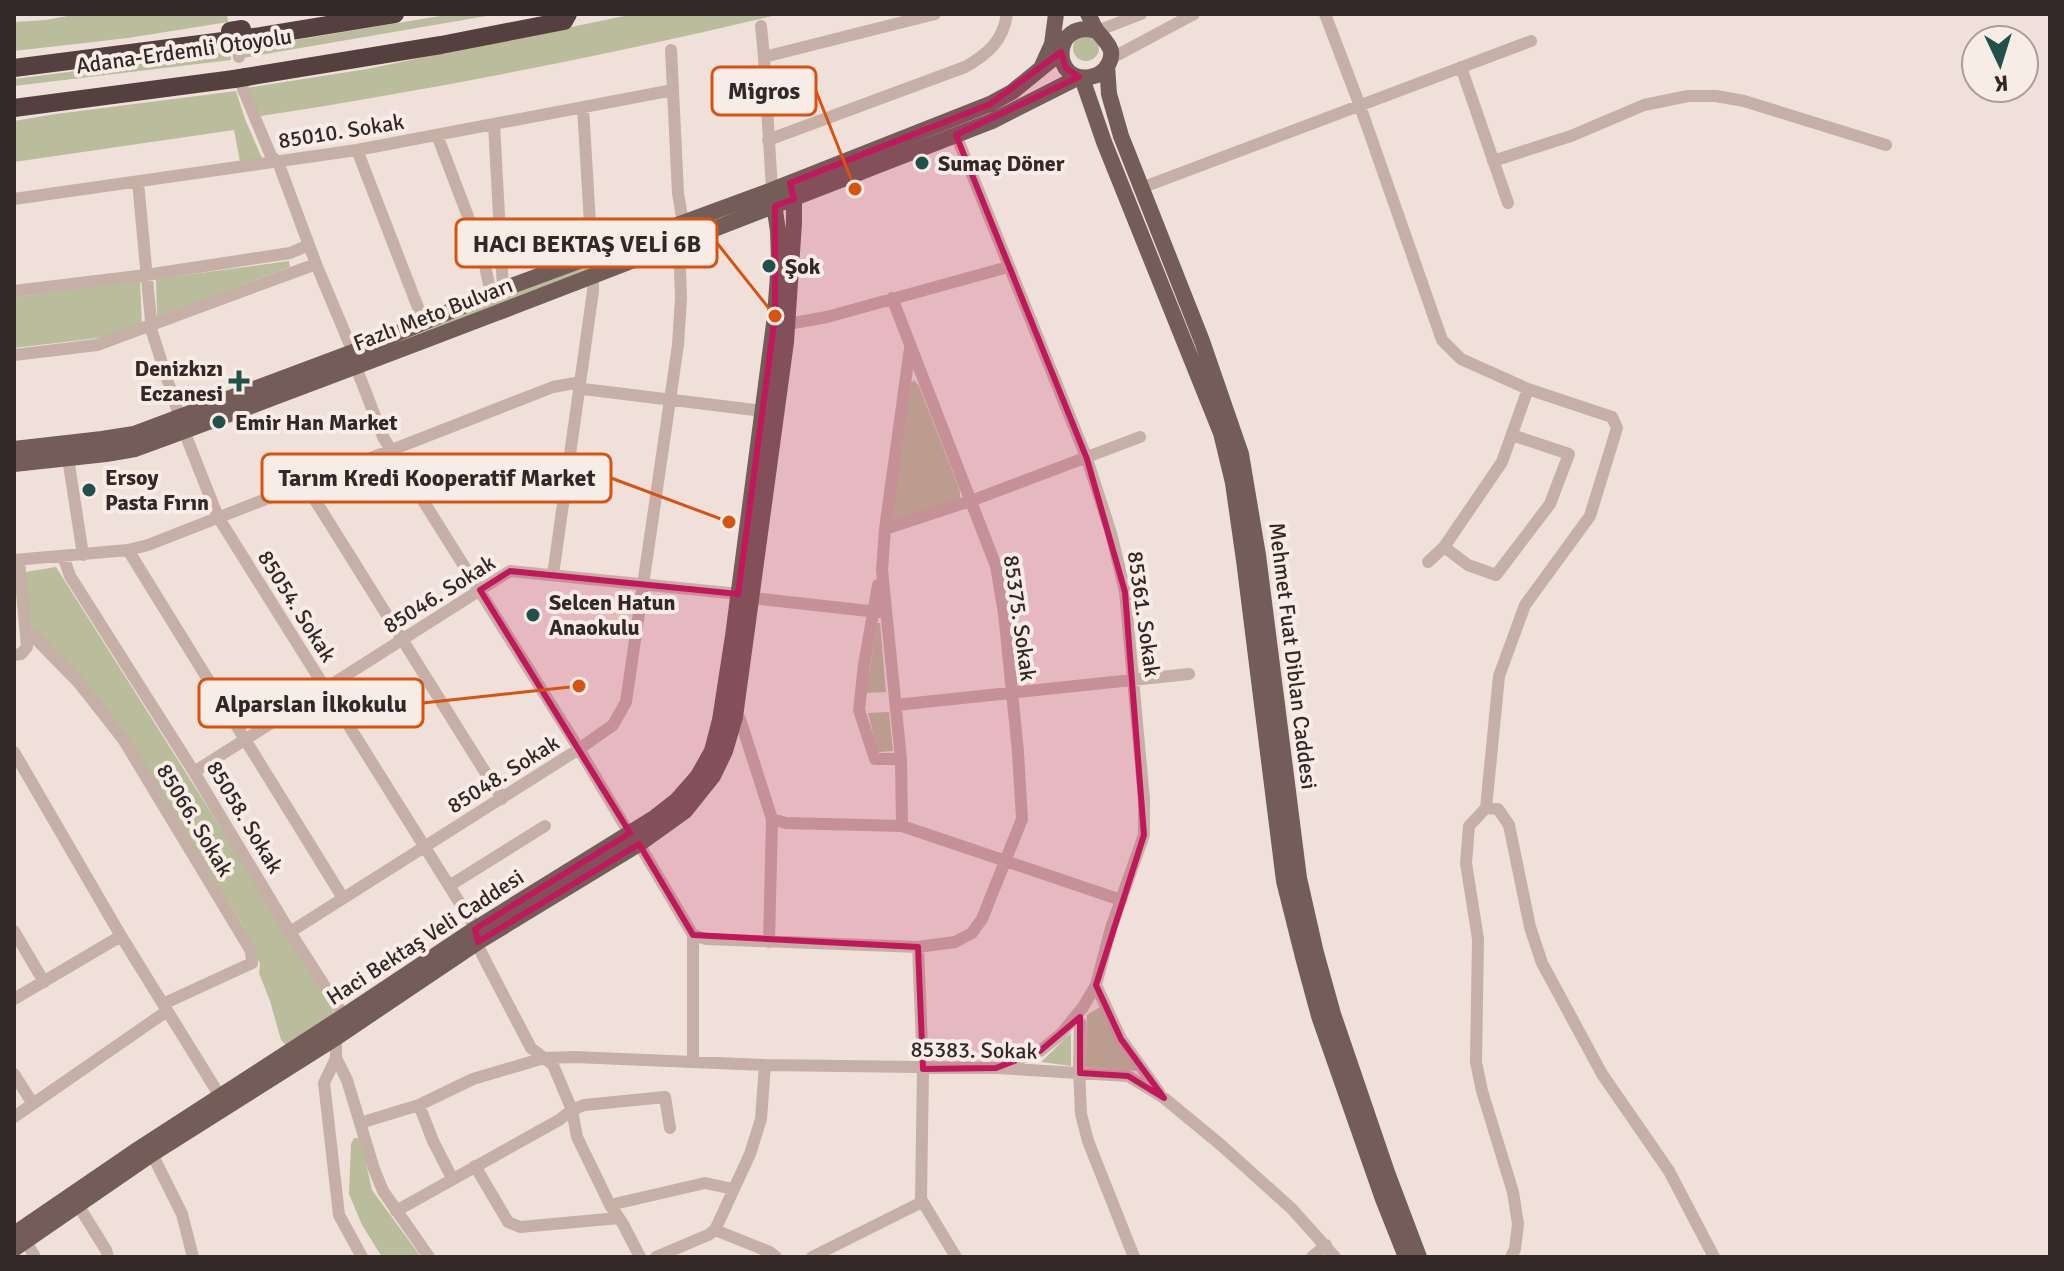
<svg xmlns="http://www.w3.org/2000/svg" width="2064" height="1271" font-family="Signika,sans-serif">
  <style>
    .green { fill: #b9bd9b }
    .lines { fill: none; stroke-linecap: round; stroke-linejoin: round }
    .minor { stroke: #c6afa7; stroke-width: 12 }
    .major { stroke: #745d59; stroke-width: 16 }
    .highway { stroke: #54413f; stroke-width: 18 }
    .highway-bridge { stroke: #54413f; stroke-width: 18 }
    .marked { fill: #c2185b; fill-opacity: 0.2; stroke: #c2185b; stroke-width: 6; stroke-linejoin: round }
    .poi-dot { fill: #20524b; stroke: #f8ece6; stroke-width: 3 }
    .labels { text-anchor: middle; dominant-baseline: central; stroke-width: 8; stroke-linejoin: round; paint-order: stroke }
    .street-label { font-size: 22px; fill: #332827; stroke: #f8ece6 }
    .poi-label { font-size: 22px; font-weight: bold; fill: #332827; stroke: #f8ece6; text-anchor: start }
    .leader { fill: none; stroke: #d6540f; stroke-width: 3 }
    .callout-dot { fill: #d6540f; stroke: #f8ece6; stroke-width: 3 }
    .callout { fill: #f8ece6; stroke: #d6540f; stroke-width: 3 }
    .callout-label { font-size: 24px; text-anchor: middle; font-weight: bold; fill: #332827 }
  </style>
  <rect width="100%" height="100%" fill="#efe1da"/>
  <path class="green" d="M78 14H227L228 22 128 38 14 51V22L46 20Z
    M452 14H498L243 58 242 49Z
    M634 14H781C610 55 436 89 261 116L246 88 367 69Z
    M1073 48a13 13 0 1 1 26 0a13 13 0 1 1-26 0Z
    M230 51 231 60 14 86V79Z
    M236 91 245 119 262 158 240 162 234 130 14 162V121L56 114Z
    M765 198 767 204 272 392 512 292Z
    M289 261 290 267 157 317 156 279Z
    M140 281 142 326 98 338 14 348V297Z
    M914 380 919 386 960 491V499L891 521 911 383Z
    M56 567 255 882 335 1014 287 1046 281 1040 270 1001 259 973 260 964 243 926 188 837 61 656 30 627 25 572Z
    M877 623H880L886 692 866 693Z
    M889 712 893 751 878 752 868 713Z
    M1100 1007 1138 1071 1085 1067 1087 1015Z
    M1071 1033V1066L1041 1062Z
    M354 1138H358L361 1141 372 1190 421 1257H382L362 1225 349 1194 351 1144Z"/>
  <g class="lines">
    <path class="minor" d="M1325 14 1360 106 1442 340 1461 359 1528 389 1612 417 1617 428 1590 516 1525 605 1499 676 1486 808 1469 826 1466 863 1478 939 1476 1062 1482 1091 1513 1192 1518 1224 1515 1249 1511 1257
      M761 26 764 57 772 190
      M1097 31 1141 14
      M238 50 239 57
      M671 50 678 193 683 223
      M764 57 935 14
      M1110 59 1194 14
      M1461 67 1508 203
      M243 89 271 156 278 162 316 264 353 352
      M583 107 592 257
      M494 124 503 289
      M437 135 483 256 491 294
      M956 135 1087 459 1111 533 1125 592 1144 799V835L1111 928 1096 985 1083 1007 1061 1034 1040 1051 999 1067
      M768 140 965 67C988 54 1003 41 1007 14
      M357 150 424 323
      M1493 161 1571 136 1644 105 1688 96H1716L1744 101 1886 145
      M138 182 152 332 184 431 218 517 473 924 479 948 488 966 531 1048 553 1065 572 1110 577 1137 610 1205 623 1224 640 1257
      M1141 188 1531 41
      M14 199 357 150 673 90
      M14 291 146 275 290 253 309 245
      M788 324 827 317 1008 267
      M14 355 97 345 316 264
      M356 367 383 437 579 749 629 833
      M68 458 83 555
      M305 484 502 799
      M885 529 976 499 1140 437
      M1444 547 1468 565 1496 575 1550 504 1569 454 1512 435
      M128 550 343 898
      M63 556 70 576 194 772 290 932 344 1016
      M14 560 128 550 148 545 553 387 575 383 583 389 763 411
      M1428 562 1444 547 1502 462 1528 389
      M553 575 593 291V277
      M878 585 864 665 859 710 875 759H901
      M752 598 878 612
      M26 635H32L79 683 123 739 251 951 252 963 163 1004
      M14 655 21 654 27 647 19 560
      M896 705 1189 674
      M735 717 740 719 772 819 769 942
      M14 752 121 936 223 1101
      M194 772 510 571 739 594
      M1486 808 1498 809 1509 825 1530 927 1542 963 1602 1074 1669 1171 1714 1257
      M772 819 786 823 902 826 1121 900
      M902 826 901 759 882 570 885 529 910 348
      M639 844 693 935V1062
      M449 886 545 826
      M14 931 44 982
      M290 932 579 749 613 725 626 702 678 345 681 298 679 241
      M693 935 706 939 918 947 955 942 972 933 982 919 1022 819 1018 752 1004 613 996 566 892 298
      M918 947 923 1069 921 1199 956 1257
      M1096 985 1121 1039 1159 1092
      M14 999 121 936
      M1075 1017 1080 1023 1079 1068 1081 1114 1088 1141 1134 1257
      M334 1039 336 1044V1058L347 1080 374 1169 383 1191 429 1257
      M336 1058 324 1083 339 1215 362 1257
      M14 1074 33 1104
      M419 1105 433 1141 452 1178
      M14 1117 167 1011
      M360 1123 419 1105 473 1079 544 1058 575 1057 765 1065 996 1068 1128 1076 1164 1098 1221 1145 1292 1209 1335 1257
      M152 1154 182 1214 193 1257
      M475 1166 508 1222 520 1227 619 1218
      M78 1205 106 1250 108 1257
      M610 1205 705 1183 733 1189
      M396 1211 559 1120 572 1110 584 1105 665 1097 670 1128
      M715 1230 770 1252 776 1257
      M17 1239 28 1245 35 1257
      M656 1257 708 1235 715 1230 750 1154 761 1119 765 1065
      M812 1257 922 1202
      M1312 1257 1326 1245"/>
    <path class="major" d="M1088 14C1091 19 1093 26 1097 31 1107 43 1118 51 1106 68 1102 73 1097 76 1090 77 1051 84 1051 18 1097 31
      M1042 66 1052 44 1056 14
      M1107 66 1109 94 1121 136 1202 341 1241 454 1258 555 1299 878 1316 953 1333 1014 1388 1175 1419 1257
      M1082 78 1104 142 1221 433 1233 483 1244 560 1284 881 1303 957 1319 1016 1383 1199 1406 1257
      M14 449 102 439 134 434 353 352 503 289 772 190 990 104 1012 92 1061 52
      M14 464 106 454 135 449C410 348 683 241 956 135L992 121 1079 77
      M14 1234 134 1152 344 1016 475 929 654 818 677 800 698 776 712 751 720 720 733 636 775 316 779 261 778 231 772 190
      M14 1249 152 1154 334 1039 478 942 639 844 685 811 713 776 725 751 735 717 786 342 794 223V204L790 183"/>
    <path class="highway" d="M242 39 395 14
      M14 68 231 40
      M246 77 441 45 564 21 568 14
      M14 108 234 79"/>
    <path class="highway-bridge" d="M230 31 242 29
      M234 79 246 77"/>
  </g>
  <path class="marked" d="M1061 52 1066 68 1079 77 956 135 1087 459 1125 592 1144 835 1096 985 1121 1039 1164 1098 1128 1076 1080 1073V1017L1040 1051 996 1068 923 1069 918 947 693 935 639 844 478 942 475 929 630 833 480 590 510 571 738 594 775 316V206L794 199 790 183 990 104Z"/>
  <g class="poi-dot">
    <circle cx="922" cy="163" r="8"/>
    <circle cx="769" cy="266" r="8"/>
    <path d="M235 369h8v8h8v8h-8v8h-8v-8h-8v-8h8z"/>
    <circle cx="219" cy="422" r="8"/>
    <circle cx="89" cy="490" r="8"/>
    <circle cx="533" cy="615" r="8"/>
  </g>
  <g class="labels">
    <g class="street-label">
      <text transform="translate(184 51) rotate(-8)">Adana-Erdemli Otoyolu</text>
      <text transform="translate(341 131) rotate(-9)">85010. Sokak</text>
      <text transform="translate(433 314) rotate(-21)">Fazlı Meto Bulvarı</text>
      <text transform="translate(439 594) rotate(-32)">85046. Sokak</text>
      <text transform="translate(297 606) rotate(58)">85054. Sokak</text>
      <text transform="translate(1144 614) rotate(82)">85361. Sokak</text>
      <text transform="translate(1020 618) rotate(82)">85375. Sokak</text>
      <text transform="translate(1293 656) rotate(83)">Mehmet Fuat Diblan Caddesi</text>
      <text transform="translate(503 774) rotate(-32)">85048. Sokak</text>
      <text transform="translate(245 817) rotate(59)">85058. Sokak</text>
      <text transform="translate(195 820) rotate(59)">85066. Sokak</text>
      <text transform="translate(425 937) rotate(-33)">Haci Bektaş Veli Caddesi</text>
      <text transform="translate(974 1050) rotate(1)">85383. Sokak</text>
    </g>
    <g class="poi-label">
      <text x="938" y="163">Sumaç Döner</text>
      <text x="785" y="266">Şok</text>
      <text x="223" y="368" text-anchor="end">Denizkızı<tspan x="223" dy="25">Eczanesi</tspan></text>
      <text x="235" y="422">Emir Han Market</text>
      <text x="105" y="477">Ersoy<tspan x="105" dy="25">Pasta Fırın</tspan></text>
      <text x="549" y="602">Selcen Hatun<tspan x="549" dy="25">Anaokulu</tspan></text>
    </g>
  </g>
  <path class="leader" d="M855 189L816 91M775 316L717 243M729 522L611 478M579 686L423 703"/>
  <g class="callout-dot">
    <circle cx="855" cy="189" r="8"/>
    <circle cx="775" cy="316" r="8"/>
    <circle cx="729" cy="522" r="8"/>
    <circle cx="579" cy="686" r="8"/>
  </g>
  <g class="callout">
    <rect x="712" y="67" width="104" height="48" rx="8"/>
    <rect x="456" y="219" width="261" height="48" rx="8"/>
    <rect x="262" y="454" width="349" height="48" rx="8"/>
    <rect x="199" y="679" width="224" height="48" rx="8"/>
  </g>
  <g class="callout-label">
    <text x="764" y="99">Migros</text>
    <text x="587" y="252">HACI BEKTAŞ VELİ 6B</text>
    <text x="437" y="486">Tarım Kredi Kooperatif Market</text>
    <text x="311" y="712">Alparslan İlkokulu</text>
  </g>
  <rect width="2064" height="1271" fill="none" stroke="#332827" stroke-width="32"/>
  <g transform="translate(2000 64) rotate(176)"><circle r="38" fill="#f8ece6" stroke="#a99e9a" stroke-width="2"/>
  <path d="M0-6L14 30L0 20L-14 30Z" fill="#20524b"/>
  <text y="-12" font-size="22" font-weight="bold" text-anchor="middle" fill="#332827">K</text>
  </g>
</svg>
